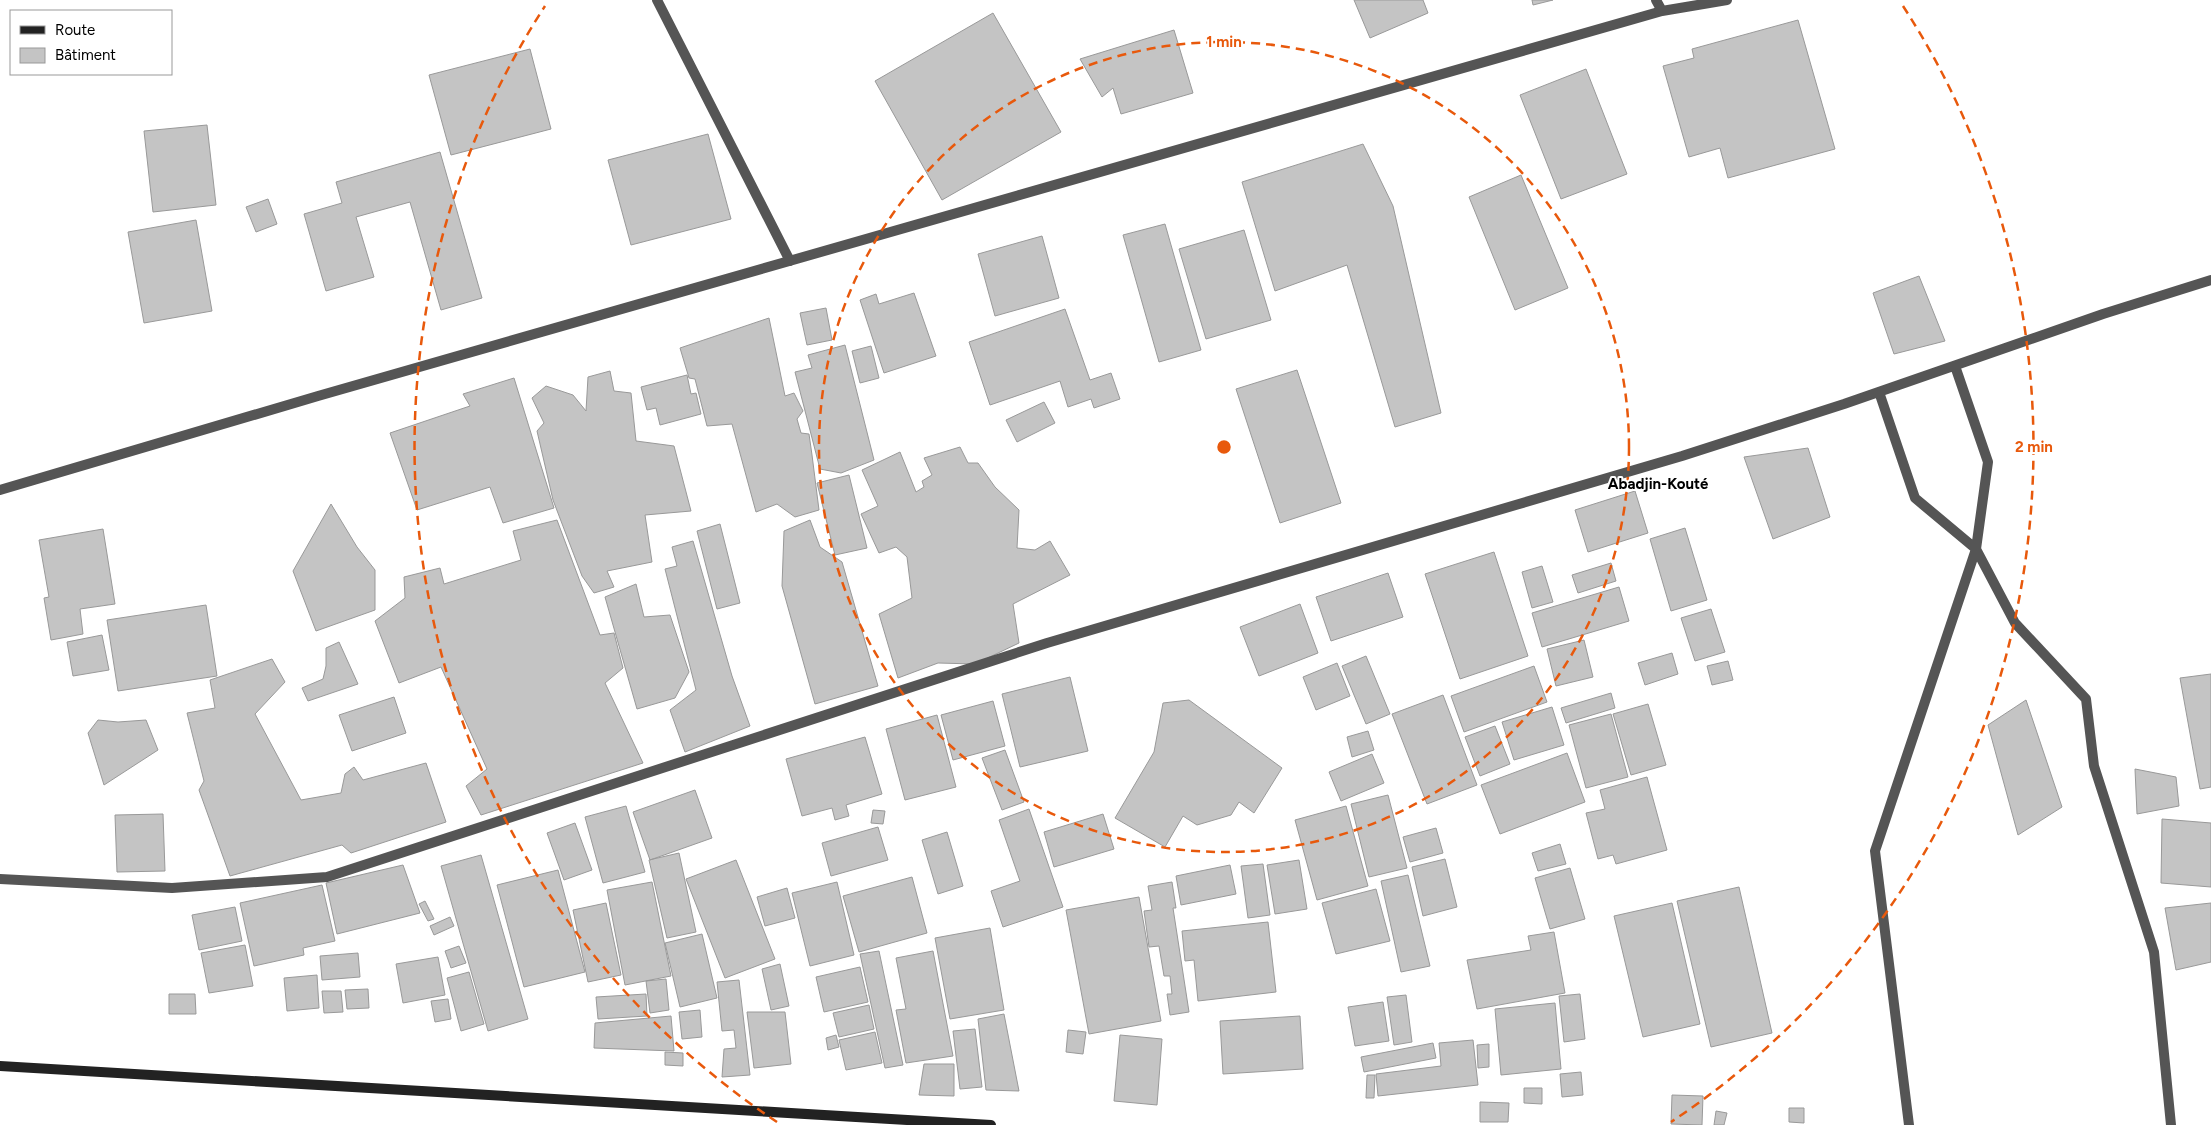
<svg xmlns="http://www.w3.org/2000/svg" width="2211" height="1125" font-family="Figtree,sans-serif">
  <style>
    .building { fill: #c4c4c4; stroke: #999 }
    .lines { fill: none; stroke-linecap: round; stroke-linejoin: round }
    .street { stroke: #555; stroke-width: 10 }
    .secondary { stroke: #222; stroke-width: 10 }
    .ring { fill: none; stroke: #e8590c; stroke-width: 2.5; stroke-dasharray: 9 6 }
    .labels { text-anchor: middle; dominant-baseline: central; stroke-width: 4; stroke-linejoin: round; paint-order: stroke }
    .quarter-label { font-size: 15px; font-weight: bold; fill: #000; stroke: #fff }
    .centre { fill: #e8590c; stroke: #fff; stroke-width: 2.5 }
    .ring-label { font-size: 15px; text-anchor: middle; font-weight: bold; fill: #e8590c; stroke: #fff; stroke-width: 4; stroke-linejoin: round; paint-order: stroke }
  </style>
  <rect width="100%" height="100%" fill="#fff"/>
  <path class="building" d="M1354 0H1423L1428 13 1370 38Z
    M1532 0H1553L1533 5Z
    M993 13 1061 132 942 200 875 81Z
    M1798 20 1835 149 1728 178 1720 148 1689 157 1663 66 1694 58 1692 49Z
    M1174 30 1193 93 1121 114 1113 88 1102 97 1080 59Z
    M530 49 551 129 451 155 429 75Z
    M1586 69 1627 174 1561 199 1520 95Z
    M207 125 216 205 153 212 144 131Z
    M708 134 731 219 631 245 608 160Z
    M1363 144 1393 206 1441 413 1395 427 1347 265 1275 291 1242 182Z
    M440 152 482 298 441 310 410 202 356 217 374 277 326 291 304 214 342 203 336 182Z
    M1521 175 1568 288 1515 310 1469 197Z
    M268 199 277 224 256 232 246 207Z
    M196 220 212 311 144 323 128 232Z
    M1165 224 1201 350 1159 362 1123 235Z
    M1244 230 1271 320 1206 339 1179 249Z
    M1042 236 1059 298 995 316 978 254Z
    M1919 276 1945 341 1894 354 1873 293Z
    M914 293 936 356 884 373 860 300 876 294 879 304Z
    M826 308 832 340 807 345 800 313Z
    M1065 309 1090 380 1111 373 1120 399 1094 408 1091 399 1068 407 1060 381 990 405 969 342Z
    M769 318 785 396 794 393 803 411 797 419 801 433 809 434 812 455 819 510 795 517 777 504 756 512 732 424 707 426 695 379 689 378 680 348Z
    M845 345 874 460 841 473 820 469 795 372 812 368 808 355Z
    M871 346 879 378 860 383 852 351Z
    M1297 370 1341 503 1280 523 1236 389Z
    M610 371 614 391 631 393 636 441 674 446 691 511 645 515 652 562 607 571 614 587 594 593 582 576 553 500 537 431 544 423 532 398 546 386 573 395 586 411 588 377Z
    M687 375 691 394 696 393 701 414 660 425 656 408 647 410 641 387Z
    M514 378 554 508 503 523 490 487 417 510 390 433 470 406 463 394Z
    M1044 402 1055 423 1017 442 1006 420Z
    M960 447 968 463H978L995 487 1019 510 1017 548 1035 550 1050 541 1070 575 1013 604 1019 643 975 664 938 663 898 678 879 614 912 598 907 557 896 547 879 553 861 514 878 506 862 470 900 452 916 492 924 487 922 481 932 475 924 458Z
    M1808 448 1830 517 1773 539 1744 457Z
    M849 475 867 548 835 555 817 483Z
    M1635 491 1648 533 1588 552 1575 510Z
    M331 504 357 547 375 570V610L316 631 293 571Z
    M557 520 600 635 614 633 623 668 605 683 643 763 481 815 466 786 487 769 441 667 399 683 375 621 405 598 404 577 440 568 444 584 521 560 513 531Z
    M810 520 820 547 842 562 878 686 815 704 782 586 784 531Z
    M720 524 740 603 717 609 697 531Z
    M1685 528 1707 600 1671 611 1650 539Z
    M103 529 115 604 80 609 83 634 51 640 44 598 49 597 39 540Z
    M693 541 732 676 750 726 685 752 670 710 696 690 665 569 677 566 672 547Z
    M1494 552 1528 656 1460 679 1425 574Z
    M1611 563 1616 581 1578 593 1572 575Z
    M1542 566 1553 602 1532 608 1522 572Z
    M1388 573 1403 617 1331 641 1316 597Z
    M636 584 644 617 670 615 689 672 675 698 637 709 605 597Z
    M1619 587 1629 621 1542 647 1532 613Z
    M1300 604 1318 653 1259 676 1240 627Z
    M206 605 217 676 118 691 107 620Z
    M1711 609 1725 652 1695 661 1681 618Z
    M102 635 109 670 73 676 67 642Z
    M1584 640 1593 677 1556 686 1547 649Z
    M339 642 358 684 308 701 302 688 323 679 326 666V648Z
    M1672 653 1678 674 1645 685 1638 663Z
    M1366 656 1390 714 1366 724 1342 666Z
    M272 659 285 682 255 714 301 800 341 793 345 774 354 767 363 780 426 763 446 822 351 853 342 845 230 876 199 790 204 781 187 713 215 708 210 680Z
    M1728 661 1733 680 1712 685 1707 666Z
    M1337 663 1350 696 1316 710 1303 677Z
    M1534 666 1547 702 1464 732 1451 696Z
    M2211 674V787L2200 789 2180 678Z
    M1070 677 1088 751 1020 767 1002 694Z
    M1611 693 1615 708 1566 723 1561 708Z
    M1443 695 1477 785 1427 804 1392 714Z
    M394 697 406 733 352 751 339 715Z
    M1189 700 1282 768 1254 813 1239 802 1231 815 1197 825 1183 816 1165 847 1115 818 1154 752 1163 703Z
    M2026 700 2062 807 2018 835 1988 725Z
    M993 701 1005 746 953 760 941 715Z
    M1648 704 1666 765 1631 775 1613 714Z
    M1552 707 1564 745 1514 760 1502 722Z
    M1611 714 1628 777 1586 788 1569 725Z
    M937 715 956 787 905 800 886 729Z
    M98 720 118 722 146 720 158 750 104 785 88 733Z
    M1495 726 1510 764 1480 776 1465 737Z
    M1368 731 1374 750 1352 757 1347 737Z
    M865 737 882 794 846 805 849 816 835 820 832 808 802 816 786 759Z
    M1005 750 1024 802 1002 810 982 758Z
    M1567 753 1585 802 1500 834 1481 785Z
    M1372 754 1384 783 1341 801 1329 772Z
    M2135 769 2176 777 2179 806 2137 814Z
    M1647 777 1667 850 1616 864 1613 855 1598 859 1586 813 1605 809 1600 790Z
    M695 790 712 838 650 860 633 812Z
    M1388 795 1407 868 1369 877 1351 804Z
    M626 806 645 872 603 883 585 817Z
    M1346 806 1368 886 1317 900 1295 820Z
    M1029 809 1063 907 1003 927 991 891 1020 881 999 820Z
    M873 810 885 811 883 824 871 823Z
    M163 814 165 871 117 872 115 815Z
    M1103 814 1114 849 1054 867 1044 832Z
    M2162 819 2211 823V887L2161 883Z
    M575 823 592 870 564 880 547 833Z
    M878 827 888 860 831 876 822 843Z
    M1436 828 1443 853 1410 862 1403 837Z
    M947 832 963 886 938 894 922 840Z
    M1560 844 1566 864 1538 871 1532 853Z
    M679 853 696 932 667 938 649 860Z
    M481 855 528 1019 488 1031 441 866Z
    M1445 859 1457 907 1423 916 1412 867Z
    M736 860 775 959 725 978 686 879Z
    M1299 860 1307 909 1275 914 1267 865Z
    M1263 864 1270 915 1248 918 1241 866Z
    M403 865 420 913 337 934 326 883Z
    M1230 865 1236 894 1181 905 1176 876Z
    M1570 868 1585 919 1550 929 1535 878Z
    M558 870 585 972 524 987 497 885Z
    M1408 875 1430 966 1401 972 1381 881Z
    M912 877 927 933 859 952 843 896Z
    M652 882 671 976 625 985 607 890Z
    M837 882 854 955 810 966 792 893Z
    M1172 882 1176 908H1173L1189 1012 1170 1015 1167 994H1172L1170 976H1164L1159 946 1149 947 1144 911 1152 910 1148 886Z
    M322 885 335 941 303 948 304 955 254 966 240 903Z
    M1739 887 1772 1033 1711 1047 1677 901Z
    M787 888 795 918 765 926 757 897Z
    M1376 889 1390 941 1336 954 1322 903Z
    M1139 897 1161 1021 1089 1034 1066 910Z
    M425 901 434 919 428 921 419 904Z
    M606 903 621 975 588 982 573 910Z
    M1672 903 1700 1024 1643 1037 1614 916Z
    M2211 903V962L2176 970 2165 908Z
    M235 907 242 941 199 950 192 915Z
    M450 917 454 926 434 935 430 926Z
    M1268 922 1276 992 1198 1001 1194 960 1185 961 1182 931Z
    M990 928 1004 1010 950 1019 935 938Z
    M1554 932 1565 993 1477 1009 1467 960 1531 950 1528 936Z
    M702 934 717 998 680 1007 665 943Z
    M245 945 253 986 209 993 201 953Z
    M459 946 466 963 451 968 445 951Z
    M879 951 903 1065 885 1068 860 954Z
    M933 951 953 1056 906 1063 896 1010 906 1009 896 958Z
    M358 953 360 977 322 980 320 956Z
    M438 957 445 995 403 1003 396 964Z
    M780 964 789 1006 771 1010 762 969Z
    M860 967 868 1002 824 1012 816 977Z
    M469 972 484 1024 461 1031 447 978Z
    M317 975 319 1008 287 1011 284 978Z
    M666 979 669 1010 650 1013 646 981Z
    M739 980 750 1075 722 1077 724 1049 736 1048 734 1030 722 1031 717 982Z
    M368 989 369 1008 347 1009 345 990Z
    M322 991H341L343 1012 324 1013Z
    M169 994H195L196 1014H169Z
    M646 994 647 1016 598 1019 596 997Z
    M1580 994 1585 1039 1564 1042 1559 996Z
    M1406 995 1412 1042 1394 1045 1387 997Z
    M448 999 451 1019 435 1022 431 1001Z
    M1383 1002 1389 1041 1355 1046 1348 1007Z
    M1555 1003 1561 1069 1501 1075 1495 1009Z
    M869 1005 874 1029 839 1037 833 1013Z
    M700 1010 702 1037 682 1039 679 1012Z
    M747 1012H785L791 1064 754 1068Z
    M1004 1014 1019 1091 986 1090 978 1019Z
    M671 1016 674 1051 594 1048 595 1023Z
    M1300 1016 1303 1069 1223 1074 1220 1021Z
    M975 1029 982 1087 960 1089 953 1031Z
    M1068 1030 1086 1032 1083 1054 1066 1052Z
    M875 1032 882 1063 846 1070 839 1040Z
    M836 1035 839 1047 828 1050 826 1038Z
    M1120 1035 1162 1039 1157 1105 1114 1101Z
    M1473 1040 1478 1085 1378 1096 1376 1074 1441 1066 1439 1043Z
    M1433 1043 1436 1058 1364 1072 1361 1057Z
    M1489 1044V1067L1478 1068 1477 1045Z
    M665 1052 683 1053V1066L665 1065Z
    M924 1064H954V1096L919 1095Z
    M1581 1072 1583 1095 1562 1097 1560 1074Z
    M1367 1075H1375L1374 1098H1366Z
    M1524 1088H1542V1104L1524 1103Z
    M1672 1095 1703 1096 1702 1125 1671 1124Z
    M1480 1102 1509 1103 1508 1122H1480Z
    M1789 1108H1804V1123L1789 1122Z
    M1716 1111 1727 1113 1724 1125H1714Z"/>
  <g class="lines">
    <path class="street" d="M657 0 790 261
      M1656 0 1662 11
      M1879 392 1915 498 1976 549 2015 623 2086 699 2094 766 2154 952 2171 1125
      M0 490 318 396 1662 11 1727 0
      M0 879 172 888 327 877 1047 643 1682 456 1844 404 2103 314 2211 280
      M1909 1125 1875 851 1976 549 1988 462 1955 366"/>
    <path class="secondary" d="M0 1066 991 1125"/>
  </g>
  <g class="ring">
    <circle cx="1224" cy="447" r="405"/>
    <path d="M777 1122A810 810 0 0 1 545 6M1903 6A810 810 0 0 1 1671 1122"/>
  </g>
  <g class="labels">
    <g class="quarter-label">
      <text x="1658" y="484">Abadjin-Kouté</text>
    </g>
  </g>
  <circle cx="1224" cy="447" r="8" class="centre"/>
  <g class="ring-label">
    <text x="1224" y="47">1 min</text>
    <text x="2034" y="452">2 min</text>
  </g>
  <rect x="10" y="10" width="162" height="65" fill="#ffffff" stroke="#999999"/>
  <rect x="20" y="26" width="25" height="8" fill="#222222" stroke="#999999"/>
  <text x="55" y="35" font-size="15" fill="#000000">Route</text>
  <rect x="20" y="48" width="25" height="15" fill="#c4c4c4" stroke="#999999"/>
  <text x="55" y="60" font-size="15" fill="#000000">Bâtiment</text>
</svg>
